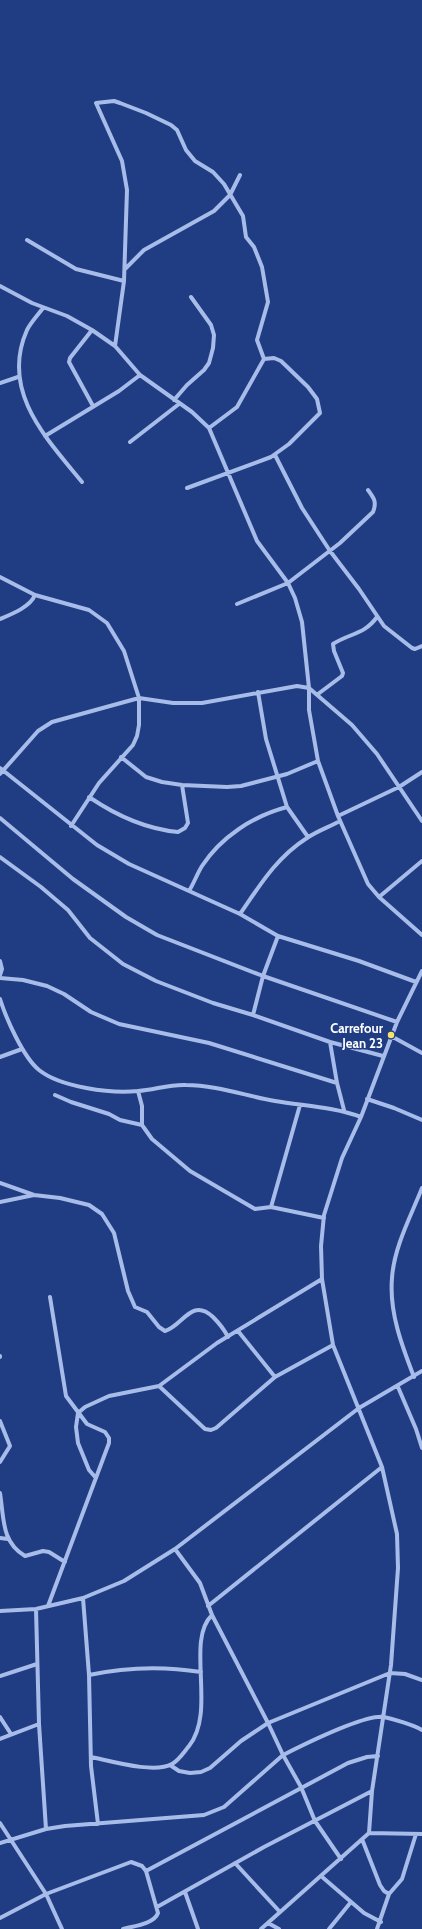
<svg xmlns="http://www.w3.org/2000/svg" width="422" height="1929" font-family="Cabin,sans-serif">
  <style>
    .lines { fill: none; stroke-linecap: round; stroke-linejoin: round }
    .minor { stroke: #a7bce9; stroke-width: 4 }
    .poi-dot { fill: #f7e368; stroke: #203d84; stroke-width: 1.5 }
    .labels { text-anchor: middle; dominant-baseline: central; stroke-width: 3; stroke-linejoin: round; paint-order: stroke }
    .poi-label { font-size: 13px; font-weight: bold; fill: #fff; stroke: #203d84; text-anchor: end }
  </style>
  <rect width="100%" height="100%" fill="#203d84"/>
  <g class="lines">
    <path class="minor" d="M27 240 76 269 124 281
      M125 269 144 250 214 211 230 195 240 175
      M0 286 32 303 67 316 92 330 115 346 140 375 192 412 209 428 257 541 288 583 295 598 302 622 309 688V710L318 761 338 816 368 884 379 897 422 935
      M43 308C38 315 31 322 27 330 0 391 46 438 82 482
      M92 330 70 358 69 362 93 406
      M115 346 124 281 127 190 122 161 96 103 114 101 120 103 146 113 171 125 177 130 186 150 195 161 213 172 224 184 243 216 246 237 254 247 262 267 268 302 257 340 264 359 237 407 209 428
      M0 383 18 377
      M174 400 187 385 204 370 209 363 213 348 214 335 211 325 191 297
      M45 436 119 391 140 375
      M130 442 179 404
      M275 455 302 508 330 551 359 589 384 626 412 648 415 649 422 646
      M187 488 271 457 289 444 320 413 317 399 308 387 281 361 274 358 264 359
      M0 577 35 595 89 610 107 623 124 651 139 698 173 703H202L297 686 309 688 352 725 377 754 422 821
      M237 604 288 583 340 543 373 512C377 502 374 498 368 490
      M0 619C12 614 30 607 35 595
      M258 692 266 739 287 807 308 837
      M318 694 342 676 343 673 334 651 333 644C350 633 364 635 377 617
      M121 757 146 777 162 782 182 785 227 787 241 786 287 774 318 761
      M0 768 97 845 129 864 240 914 278 936 359 961 416 982
      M0 774 38 731 52 722 139 698V725L137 736 133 745 99 783 71 826
      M89 797C117 816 145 829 178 832L185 828 188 823 182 785
      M338 816 399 787 422 772
      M0 818 73 879 126 917 157 935 263 976 397 1022
      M0 857 41 887 68 910 90 938 123 964 156 981 213 1003 253 1015 330 1042 383 1056
      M189 891C194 883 197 874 202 866 221 837 253 816 287 807
      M379 897 422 861
      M240 914C260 885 277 857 307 838 317 831 329 827 340 821
      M0 961 2 969 0 975
      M0 978 23 980 47 986 64 994 91 1012 119 1024 209 1043 337 1083 344 1110
      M0 999C6 1018 23 1057 39 1070 60 1087 111 1094 138 1091 154 1090 170 1084 186 1085 216 1085 246 1096 275 1101 304 1106 334 1107 361 1117
      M253 1015 263 976 278 936
      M391 1036 422 1053
      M330 1042 337 1083
      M0 1057 22 1049
      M138 1091 142 1106V1125L152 1139 190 1171 255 1209 271 1207 324 1218
      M55 1095 71 1102 109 1114 120 1120 142 1125
      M367 1099 394 1108 422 1120
      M0 1183 34 1195 60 1198 89 1205 102 1214 114 1233 128 1291 135 1307 147 1312 159 1327 165 1331C183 1326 191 1297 213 1317 219 1323 224 1329 228 1337
      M0 1202 34 1195
      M271 1207 300 1105
      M238 1331 275 1377
      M0 1356V1357
      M414 1377C402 1346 389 1312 392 1278 394 1247 411 1216 422 1188
      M159 1386 205 1429 211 1430 216 1428 275 1377 333 1345
      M398 1387 416 1429 422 1448
      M0 1421 10 1446 0 1462
      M96 1478 89 1470 78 1443 76 1427 78 1413 85 1407 109 1396 159 1386 217 1343 322 1279
      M0 1493C4 1517 1 1542 25 1556L43 1551 49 1552 65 1562
      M0 1538 8 1539
      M175 1549 200 1583 212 1615 268 1723 283 1755C303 1745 364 1714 384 1717 393 1719 414 1725 422 1730
      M83 1598 89 1675 91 1766 98 1824
      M48 1606 109 1443V1438L105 1432 87 1424 66 1396 50 1297
      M208 1606 382 1467
      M36 1609 39 1724 46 1829
      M0 1611 36 1609 83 1598 124 1581 175 1549 359 1408 422 1371
      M89 1675C126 1667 163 1666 201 1672
      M0 1676 37 1664
      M0 1717 11 1734
      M0 1739 39 1724
      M91 1757C111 1761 154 1774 172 1764 179 1760 184 1752 189 1746 217 1711 185 1641 212 1615
      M170 1765 179 1771 190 1773 201 1772 210 1768 241 1741 268 1723 390 1673 405 1674 422 1680
      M0 1823 46 1894 62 1929
      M369 1833 422 1834
      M362 1839 380 1885 384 1891 389 1894
      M0 1843 46 1829 65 1826 204 1815 224 1807 283 1755 301 1787 315 1821 341 1859
      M235 1863 280 1912
      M146 1871 348 1763 367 1757 378 1756
      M321 1876 364 1913 381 1922
      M185 1892 198 1929
      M157 1907 264 1847 372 1791
      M0 1918 46 1894 131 1862 142 1866 146 1871 158 1913C154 1924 134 1926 123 1929
      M268 1923 279 1929
      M261 1929 369 1833 372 1791 391 1665 398 1568 397 1534 382 1467 333 1345 322 1279 321 1246 324 1215 342 1158 361 1117 397 1022 422 971
      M329 1929 351 1902
      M377 1929 389 1894 402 1879 416 1834"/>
  </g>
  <circle class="poi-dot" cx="391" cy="1035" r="4"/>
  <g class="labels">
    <g class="poi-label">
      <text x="383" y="1028">Carrefour<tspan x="383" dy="15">Jean 23</tspan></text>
    </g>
  </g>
</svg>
